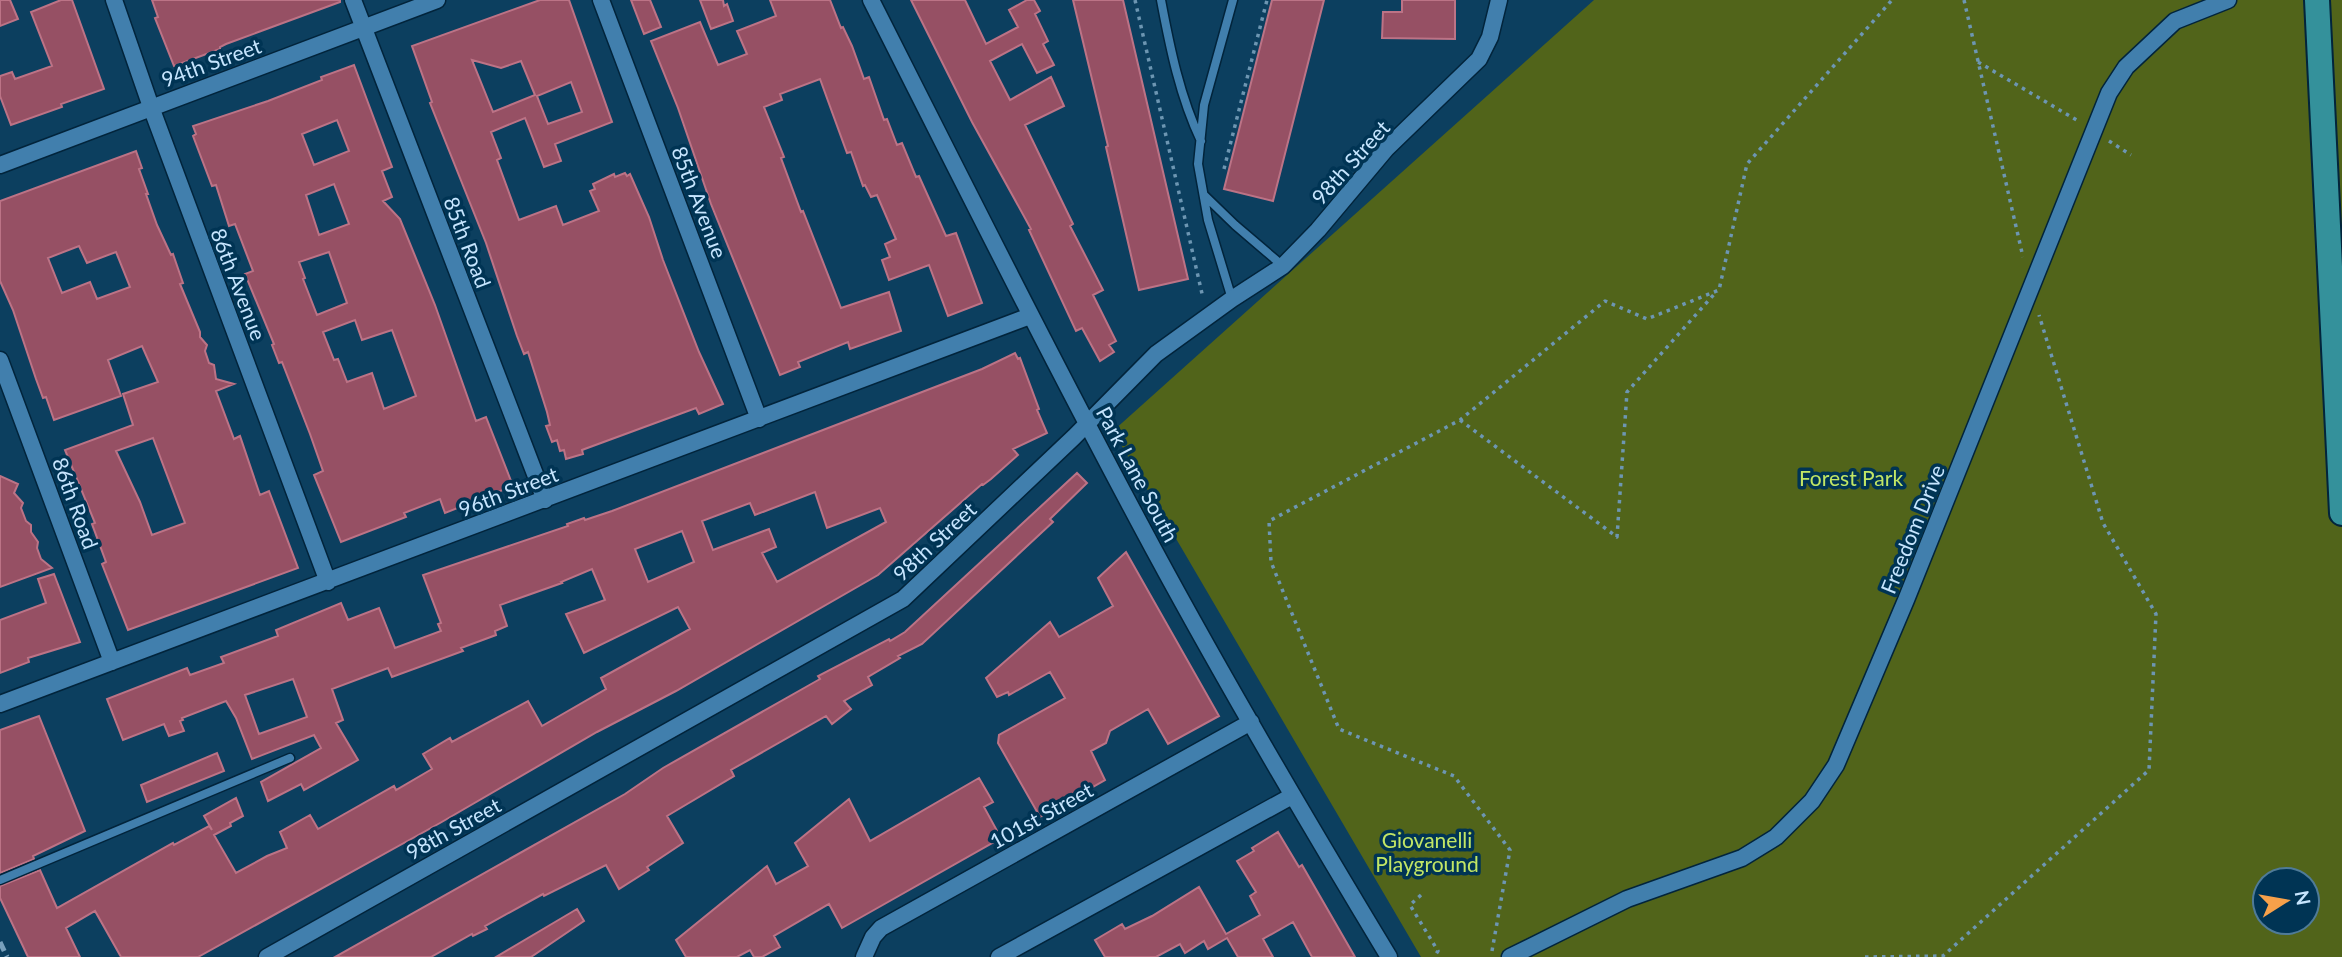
<svg xmlns="http://www.w3.org/2000/svg" width="2342" height="957" font-family="Lato,sans-serif">
  <style>
    .green { fill: #51641a; fill-rule: evenodd }
    .building { fill: #965064; stroke: #bc7386; stroke-width: 2; fill-rule: evenodd }
    .lines { fill: none; stroke-linecap: round; stroke-linejoin: round }
    .service-casing { stroke: #02243b; stroke-width: 11 }
    .minor-casing { stroke: #02243b; stroke-width: 19 }
    .primary-casing { stroke: #02243b; stroke-width: 28 }
    .path { stroke: #6d96b2; stroke-width: 3.5; stroke-dasharray: 3.5 5; stroke-linecap: butt }
    .service { stroke: #417fad; stroke-width: 8 }
    .minor { stroke: #417fad; stroke-width: 16 }
    .primary { stroke: #34919b; stroke-width: 24 }
    .rail { stroke: #78a0bc; stroke-width: 5; stroke-dasharray: 10 5; stroke-linecap: butt }
    .labels { text-anchor: middle; dominant-baseline: central; stroke-width: 7; stroke-linejoin: round; paint-order: stroke }
    .street-label { font-size: 21px; fill: #c6e5fe; stroke: #003454 }
    .park-label { font-size: 21px; fill: #c2e665; stroke: #003454 }
  </style>
  <rect width="100%" height="100%" fill="#0c3f5f"/>
  <path class="green" d="M1594 0H2342V957H1421L1113 431ZM2265 880H2307V922H2265Z"/>
  <path class="building" d="M0 0H10L18 19 0 26Z
    M61 0H72L104 89 61 104 62 107 11 125 0 96V76L12 72 15 79 52 66 31 12Z
    M152 0H340V2L226 44 220 47V49L174 66 155 18 158 17Z
    M540 0H569L612 122 555 144 561 161 544 167 525 118 491 132 501 158 497 160 519 220 556 206 563 225 599 211 590 191 595 189 593 184 614 174 615 177 625 173 627 176 630 174 649 217 663 260 699 352 723 404 699 414 696 408 582 450 583 454 566 459 564 450 560 451 557 440 552 442 546 426 550 425 547 412 528 352 524 354 517 336 486 243 430 103 432 102 412 46ZM472 60 501 68 521 61 535 95 493 112ZM571 82 582 112 548 124 537 96Z
    M631 0H650L661 27 644 34Z
    M700 0H723L724 6 727 4 733 21 711 29Z
    M770 0H830L841 28 843 27 852 46 864 79 869 77 884 120 887 119 897 145 902 143 916 177 919 176 946 236 956 233 982 303 948 316 929 265 889 280 882 260 890 257 885 244 896 239 877 195 871 197 865 185 863 186 851 152 847 153 820 79 780 94 782 100 764 107 784 157 781 158 801 212 803 211 841 308 889 292 901 331 850 349 848 342 798 362 800 367 780 375 711 204 678 108 651 41 700 22 718 65 747 54 737 31 776 16Z
    M911 0H965L986 44 1018 27 1009 10 1027 0H1034L1040 11 1035 14 1048 41 1043 44 1054 65 1037 73 1022 44 990 61 1010 100 1051 77 1064 106 1025 125 1073 224 1070 226 1103 290 1093 295 1116 341 1109 345 1114 352 1100 361 1082 328 1076 331 1029 230 1031 229 972 122Z
    M1073 0H1123L1188 279 1139 290 1106 147 1108 146Z
    M1272 0H1324L1273 201 1224 189Z
    M1402 0H1455V39L1382 38 1383 12H1402Z
    M354 65 392 167 382 171 392 197 383 201 400 219 435 305 476 421 486 417 513 486 445 513 440 499 404 513 406 517 341 542 314 475 323 471 310 434 282 362 279 363 272 345 274 344 245 274 253 271 235 224 229 226 216 185 212 186 193 136 196 134 193 126 268 101 322 80 321 77ZM337 120 349 151 314 165 302 134ZM334 184 349 224 319 235 306 195ZM329 252 347 303 317 315 303 279 305 278 299 262ZM355 320 362 340 392 330 416 396 384 409 372 373 347 382 338 359 334 360 323 332Z
    M136 151 142 168 139 169 148 194H146L157 225 171 255 173 254 183 283 180 284 200 332V337L207 345 205 351 209 363 214 365 216 379 234 384 216 391 234 439 240 436 260 495 269 491 298 568 128 630 102 564 106 562 92 524 95 523 65 450 133 425 123 394 158 382 142 346 108 360 121 396 54 420 46 397 43 398 36 379 13 310 0 281V201ZM79 246 87 263 116 252 130 287 97 299 90 282 62 293 48 258ZM153 438 185 523 152 535 140 502 116 451Z
    M1015 353 1018 359 1020 358 1039 409 1037 410 1047 433 1013 449 1018 455 991 479 983 485 982 484 878 575 676 691 597 732 440 823 198 957H121L95 911 66 928 80 957H28L0 898V886L40 870 57 908 173 843 174 845 209 826 212 830 204 816 236 798 243 816 230 823 231 826 214 835 236 873 267 856 287 848 280 832 310 815 318 829 394 786 396 790 432 769 423 754 450 738 452 742 528 701 542 726 606 689 601 678 690 629 678 607 584 653 566 614 605 600 592 569 561 582 562 583 500 605 507 626 495 631 496 635 461 648 463 651 392 677 388 668 332 689 343 720 336 723 358 760 304 790 301 784 268 801 261 782 321 748 314 735 252 759 236 718 226 701 182 718 183 720 180 721 184 731 169 736 164 724 123 740 107 699 187 668 190 675 224 663 221 657 278 636 276 630 341 603 348 620 379 608 395 648 441 631 438 624 441 623 423 575 568 526 567 524 584 518 585 520 612 511 982 369ZM815 492 827 528 880 508 886 522 777 582 762 553 776 547 769 529 713 550 702 521 750 503 755 515ZM682 531 694 562 648 582 635 549ZM293 679 307 717 259 734 245 695Z
    M1077 473 1087 483 1050 519 1053 522 922 644 898 656 900 658 868 677 872 685 844 701 851 709 832 724 826 716 731 770 734 776 667 816 683 843 647 867 649 870 619 889 606 865 544 896 543 894 485 926 487 929 473 936 472 934 431 957H335L625 794 663 768 820 679 818 676 889 639 890 641 905 632Z
    M0 476 18 484 14 493 23 503 21 508 26 521 31 525V532L38 542 37 548 41 559 52 568 0 587Z
    M1126 552 1219 716 1168 744 1148 709 1110 731 1106 743 1091 751 1105 780 1040 817 998 743 999 735 1065 698 1050 672 1009 695 1008 692 997 697 986 678 1050 622 1059 637 1113 606 1098 578Z
    M54 574 80 642 28 658 29 662 0 673V620L46 603 38 579Z
    M39 716 85 831 33 856 34 859 0 873V730Z
    M217 753 224 771 147 802 141 785Z
    M979 778 993 802 984 807 1001 838 842 928 829 904 774 936 780 947 762 957H754L750 950 737 957H686L676 940 767 866 776 884 808 866 795 843 849 799 870 841Z
    M1278 832 1299 867 1302 865 1355 957H1312L1293 922 1263 939 1273 957H1238L1227 938 1208 949 1204 941 1185 953 1180 944 1156 957H1105L1095 940 1122 924 1125 929 1152 916 1199 887 1226 934 1260 915 1250 896 1256 892 1237 861 1254 851 1252 848Z
    M577 909 584 921 531 957H496Z"/>
  <g class="lines">
    <g class="service-casing">
      <path id="service" d="M1161 0C1170 48 1180 97 1201 141
        M1204 195 1235 225 1283 266
        M1232 299 1208 220 1198 164 1204 105 1233 0
        M0 880 290 758"/>
    </g>
    <g class="minor-casing">
      <path id="minor" d="M114 0 151 107 328 582
        M353 0 545 500
        M601 0 759 419
        M871 0C964 184 1056 368 1154 550 1228 687 1308 823 1389 957
        M0 165 437 0
        M0 360 112 662
        M0 704 1030 316
        M267 957 903 599 1074 437 1156 354 1232 299 1283 266 1318 230 1386 149 1479 59 1490 37 1499 0
        M864 957 873 937 881 928 1251 722
        M999 957 1292 796
        M1510 957 1627 899 1742 858 1776 837 1812 801 1836 765 1906 600 2109 93 2126 67 2175 21 2228 0"/>
    </g>
    <g class="primary-casing">
      <path id="primary" d="M2317 0 2342 513"/>
    </g>
    <path class="path" d="M1135 0 1203 298
      M1964 0 2023 257
      M1978 62 2080 122
      M2109 141 2131 155
      M1224 169 1267 0
      M1460 420 1617 537 1627 392 1717 291
      M1421 895 1410 905 1438 951 1434 957
      M1492 951 1510 850 1454 776 1339 729 1271 562 1269 521 1460 420 1605 301 1647 319 1719 290 1747 164 1892 0
      M1865 957 1943 956 2149 770 2156 614 2103 523 2039 315"/>
    <use href="#service" class="service"/>
    <use href="#minor" class="minor"/>
    <use href="#primary" class="primary"/>
    <path class="rail" d="M0 942 7 957"/>
  </g>
  <g class="labels">
    <g class="street-label">
      <text transform="translate(211 62) rotate(-20)">94th Street</text>
      <text transform="translate(1350 162) rotate(-48)">98th Street</text>
      <text transform="translate(700 202) rotate(69)">85th Avenue</text>
      <text transform="translate(468 242) rotate(69)">85th Road</text>
      <text transform="translate(239 284) rotate(69)">86th Avenue</text>
      <text transform="translate(1138 474) rotate(62)">Park Lane South</text>
      <text transform="translate(508 491) rotate(-21)">96th Street</text>
      <text transform="translate(76 503) rotate(70)">86th Road</text>
      <text transform="translate(1912 529) rotate(-68)">Freedom Drive</text>
      <text transform="translate(934 541) rotate(-43)">98th Street</text>
      <text transform="translate(1041 815) rotate(-29)">101st Street</text>
      <text transform="translate(453 828) rotate(-29)">98th Street</text>
    </g>
    <g class="park-label">
      <text x="1851" y="477">Forest Park</text>
      <text x="1427" y="839">Giovanelli<tspan x="1427" dy="24">Playground</tspan></text>
    </g>
  </g>
  <g transform="translate(2286 901) rotate(79)"><circle r="33" fill="#003454" stroke="#4f7b98" stroke-width="2"/>
  <path d="M0-5L12 26L0 18L-12 26Z" fill="#f7a14a"/>
  <text y="-10" font-size="19" font-weight="bold" text-anchor="middle" fill="#c6e5fe">N</text>
  </g>
</svg>
